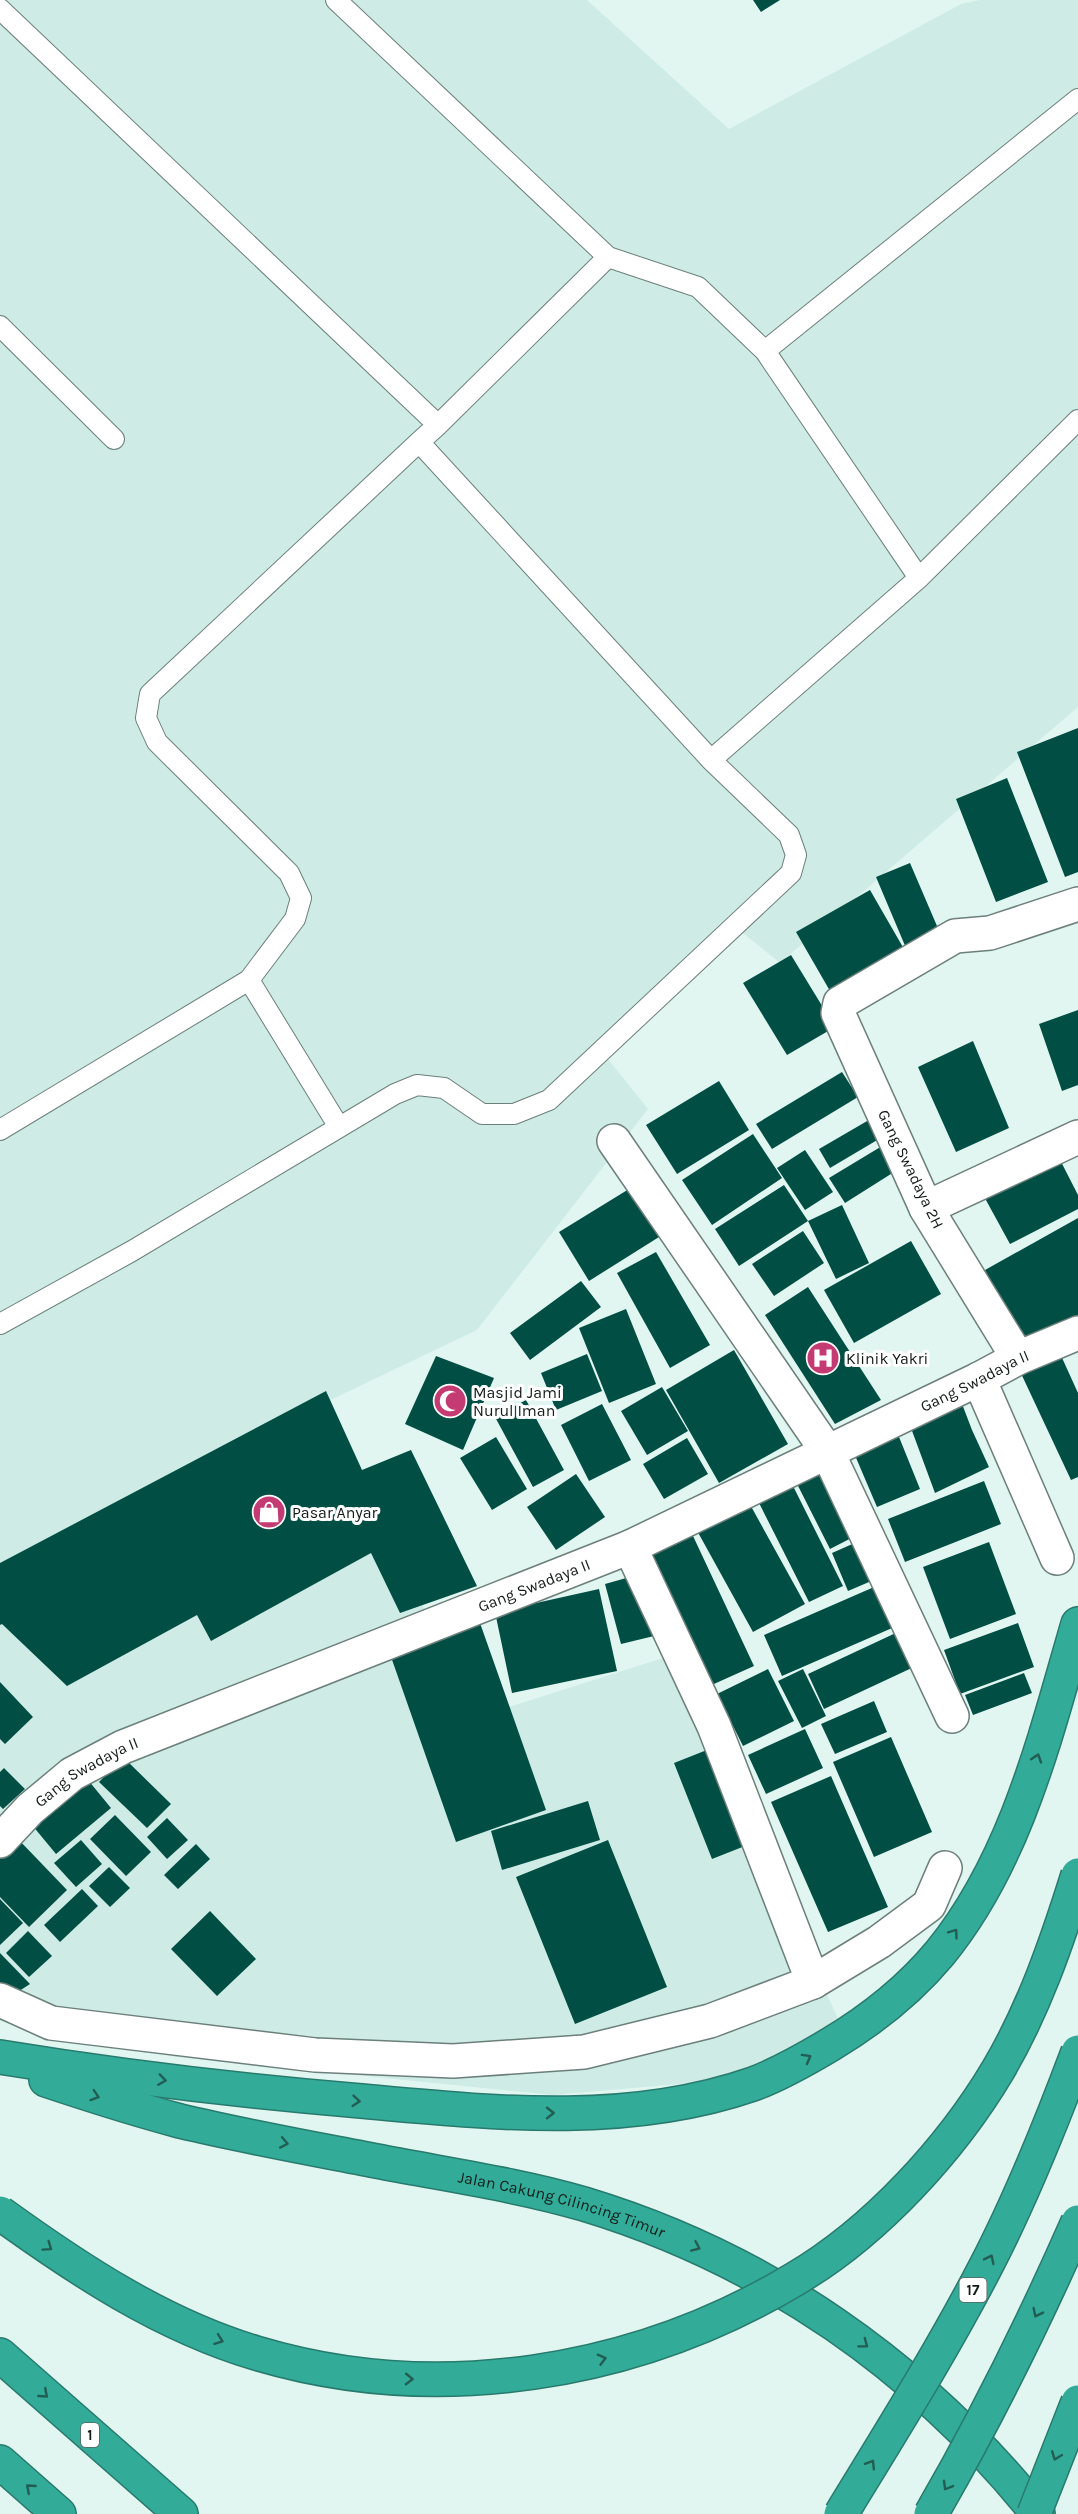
<svg xmlns="http://www.w3.org/2000/svg" width="1078" height="2514" font-family="Karla,sans-serif">
  <style>
    .built { fill: #ceece5 }
    .building { fill: #004e44 }
    .lines { fill: none; stroke-linecap: round; stroke-linejoin: round }
    .lane-casing { stroke: #6c7f7a; stroke-width: 22 }
    .street-casing { stroke: #6c7f7a; stroke-width: 36 }
    .highway-casing { stroke: #287a6d; stroke-width: 36 }
    .lane { stroke: #fff; stroke-width: 20 }
    .street { stroke: #fff; stroke-width: 33 }
    .highway { stroke: #32ac99; stroke-width: 33 }
    .highway-bridge-casing { stroke: #287a6d; stroke-width: 36; stroke-linecap: butt }
    .highway-bridge { stroke: #32ac99; stroke-width: 33 }
    .oneway { stroke: #225d53 }
    .labels { text-anchor: middle; dominant-baseline: central; stroke-width: 6; stroke-linejoin: round; paint-order: stroke }
    .shield { fill: #fff; stroke: #5a605f; stroke-width: 1.5 }
    .shield-label { font-size: 15px; font-weight: bold; fill: #141c1a }
    .street-label { font-size: 16px; fill: #141c1a; stroke: #fff }
    .poi-label { font-size: 16px; fill: #141c1a; stroke: #fff; text-anchor: start }
  </style>
  <rect width="100%" height="100%" fill="#e1f6f1"/>
  <path class="built" d="M0 0H587L729 129 961 4 980 0H1078V707L780 963 733 925 600 1049 648 1109 477 1330 320 1405 428 1616 509 1707 666 1657 838 2018 758 2068 691 2083 553 2095 176 2057 0 2021Z"/>
  <path class="building" d="M753 0H780L761 12Z
    M1078 728V872L1065 877 1017 752Z
    M1007 778 1048 882 996 902 956 799Z
    M910 863 940 933 906 948 876 877Z
    M870 890 904 949 830 991 796 932Z
    M791 955 835 1027 787 1055 743 983Z
    M1078 1010V1085L1062 1091 1039 1024Z
    M973 1041 1009 1128 956 1152 918 1067Z
    M842 1072 858 1097 772 1149 756 1124Z
    M719 1081 749 1130 677 1174 646 1125Z
    M874 1117 884 1136 830 1168 819 1149Z
    M753 1134 782 1178 712 1225 682 1180Z
    M887 1143 902 1167 845 1203 829 1178Z
    M805 1150 833 1192 805 1210 777 1168Z
    M1056 1152 1078 1195V1209L1010 1244 981 1191Z
    M784 1185 808 1221 739 1266 715 1229Z
    M629 1189 659 1237 589 1281 559 1232Z
    M842 1205 869 1263 836 1279 808 1221Z
    M1078 1218V1317L1023 1343 985 1270Z
    M803 1231 824 1263 774 1296 752 1264Z
    M911 1241 941 1294 854 1343 824 1290Z
    M656 1252 710 1345 670 1368 617 1273Z
    M581 1281 601 1307 530 1360 510 1333Z
    M808 1287 881 1400 835 1424 765 1315Z
    M626 1309 656 1384 609 1403 579 1328Z
    M1058 1349 1078 1393V1477L1071 1480 1018 1367Z
    M734 1350 788 1444 719 1483 666 1390Z
    M587 1354 602 1391 556 1410 541 1373Z
    M436 1356 494 1378 463 1450 405 1424Z
    M662 1387 688 1431 647 1455 621 1411Z
    M326 1391 362 1470 411 1450 477 1586 400 1613 371 1553 211 1641 197 1615 67 1686 2 1624 0 1625V1563Z
    M959 1396 972 1430 989 1467 935 1493 908 1420Z
    M526 1400 564 1470 533 1487 495 1417Z
    M602 1404 631 1460 589 1481 561 1425Z
    M895 1427 920 1489 877 1507 851 1446Z
    M496 1437 527 1489 492 1510 460 1458Z
    M687 1438 708 1474 664 1499 643 1464Z
    M824 1455 863 1532 830 1549 791 1472Z
    M576 1474 605 1517 556 1550 527 1507Z
    M984 1481 1001 1524 905 1562 888 1519Z
    M791 1482 843 1586 809 1602 757 1499Z
    M747 1499 805 1604 753 1632 695 1527Z
    M693 1536 754 1666 705 1688 645 1558Z
    M866 1538 883 1576 848 1591 832 1553Z
    M989 1542 1016 1614 950 1639 923 1567Z
    M637 1575 654 1636 621 1644 605 1584Z
    M881 1584 899 1625 782 1676 764 1635Z
    M599 1589 617 1671 512 1693 495 1612Z
    M480 1623 546 1810 456 1842 390 1654Z
    M1018 1623 1034 1667 960 1694 944 1650Z
    M900 1631 916 1666 824 1709 808 1674Z
    M768 1669 794 1721 743 1746 717 1694Z
    M803 1669 826 1716 802 1728 778 1681Z
    M1024 1673 1032 1693 973 1715 965 1695Z
    M0 1682 33 1717 5 1744 0 1739Z
    M874 1701 887 1732 835 1754 821 1724Z
    M805 1729 823 1768 766 1794 748 1755Z
    M891 1737 932 1832 874 1857 833 1762Z
    M717 1746 755 1842 712 1859 674 1763Z
    M123 1757 171 1804 147 1828 99 1782Z
    M4 1768 25 1789 3 1809 0 1806V1772Z
    M831 1776 888 1907 828 1932 771 1802Z
    M88 1780 111 1808 56 1854 32 1825Z
    M588 1801 600 1840 502 1870 491 1831Z
    M115 1815 151 1852 126 1876 90 1839Z
    M167 1818 188 1840 167 1859 147 1837Z
    M17 1838 67 1890 29 1927 0 1897V1854Z
    M81 1840 102 1864 76 1887 54 1863Z
    M608 1840 667 1987 575 2024 516 1877Z
    M196 1844 210 1859 178 1889 164 1875Z
    M109 1867 130 1888 110 1907 89 1886Z
    M82 1889 98 1906 60 1942 44 1925Z
    M0 1899 23 1923 0 1945Z
    M210 1911 256 1959 217 1996 171 1949Z
    M28 1931 52 1956 29 1977 6 1953Z
    M0 1953 30 1984 10 1997 0 1990Z"/>
  <g class="lines">
    <g class="lane-casing">
      <path id="lane" d="M336 0 608 257 698 287 765 351 1078 99
        M0 9 438 425 419 442
        M0 326 114 439
        M765 351 919 578
        M438 425 608 257
        M711 760 919 578 1078 420
        M249 980 339 1127
        M0 1130 249 980 295 919 301 898 289 873 157 742 146 718 150 694 419 442 711 760 789 835 796 855 791 873 549 1100 514 1114H482L444 1088 417 1085 395 1094 132 1251 0 1324"/>
    </g>
    <g class="street-casing">
      <g id="street">
        <path d="M614 1141 827 1451 952 1716"/>
        <path d="M926 1208 1078 1137"/>
        <path d="M1018 1358 926 1208 838 1013 840 1003 955 936 990 933 1078 904"/>
        <path d="M979 1379 1057 1558"/>
        <path d="M630 1547 714 1726 813 1982"/>
        <path id="s1" d="M0 1841 30 1809 72 1774 123 1747 630 1547 979 1379 1018 1358 1078 1333"/>
        <path d="M0 2000 51 2023 315 2055 453 2061 584 2052 710 2021 813 1982 879 1942 929 1905 945 1868"/>
      </g>
    </g>
    <g class="highway-casing">
      <g id="highway">
        <path d="M0 2057C116 2076 233 2090 350 2100 484 2112 623 2129 753 2084 780 2074 806 2059 831 2044 871 2020 910 1989 940 1953 1016 1860 1045 1737 1078 1624"/>
        <path id="s2" d="M46 2080C91 2095 135 2109 180 2121 247 2137 315 2149 382 2162 449 2175 519 2185 584 2204 766 2259 920 2367 1038 2514"/>
        <path d="M0 2355 181 2514"/>
        <path d="M0 2462 59 2514"/>
      </g>
    </g>
    <use href="#lane" class="lane"/>
    <use href="#street" class="street"/>
    <use href="#highway" class="highway"/>
    <g class="highway-bridge-casing">
      <path id="highway-bridge" d="M0 2213C79 2270 162 2325 256 2353 436 2407 635 2375 795 2279 875 2232 951 2149 998 2070 1034 2009 1057 1942 1078 1875
        M841 2514C891 2432 942 2351 986 2266 1022 2197 1051 2124 1078 2052
        M931 2514C986 2419 1034 2322 1078 2222
        M1034 2514 1078 2402"/>
    </g>
    <use href="#highway-bridge" class="highway-bridge"/>
  </g>
  <defs><path id="oneway-chevron" d="M-2-3.5L2.5 0L-2 3.5" fill="none" stroke-width="1.6" stroke-linecap="round" stroke-linejoin="round" transform="scale(1.5)"/></defs>
  <g class="oneway">
    <use href="#oneway-chevron" transform="translate(1037 1758) rotate(-72)"/>
    <use href="#oneway-chevron" transform="translate(954 1933) rotate(-54)"/>
    <use href="#oneway-chevron" transform="translate(807 2058) rotate(-29)"/>
    <use href="#oneway-chevron" transform="translate(162 2080) rotate(8)"/>
    <use href="#oneway-chevron" transform="translate(95 2096) rotate(18)"/>
    <use href="#oneway-chevron" transform="translate(356 2101) rotate(5)"/>
    <use href="#oneway-chevron" transform="translate(550 2113)"/>
    <use href="#oneway-chevron" transform="translate(284 2143) rotate(11)"/>
    <use href="#oneway-chevron" transform="translate(48 2247) rotate(35)"/>
    <use href="#oneway-chevron" transform="translate(696 2247) rotate(24)"/>
    <use href="#oneway-chevron" transform="translate(990 2259) rotate(-64)"/>
    <use href="#oneway-chevron" transform="translate(1037 2313) rotate(116)"/>
    <use href="#oneway-chevron" transform="translate(219 2340) rotate(20)"/>
    <use href="#oneway-chevron" transform="translate(864 2344) rotate(37)"/>
    <use href="#oneway-chevron" transform="translate(602 2359) rotate(-15)"/>
    <use href="#oneway-chevron" transform="translate(409 2379) rotate(1)"/>
    <use href="#oneway-chevron" transform="translate(44 2394) rotate(41)"/>
    <use href="#oneway-chevron" transform="translate(1056 2456) rotate(111)"/>
    <use href="#oneway-chevron" transform="translate(871 2464) rotate(-58)"/>
    <use href="#oneway-chevron" transform="translate(947 2486) rotate(120)"/>
    <use href="#oneway-chevron" transform="translate(30 2488) rotate(-139)"/>
  </g>
  <defs>
    <g id="hospital-disc" transform="scale(1.725)"><circle r="9.5" fill="#c43a72" stroke="#fff"/><path d="M-5-5h3v3.5h4V-5h3V5h-3V1.5h-4V5h-3Z" fill="#fff"/></g>
    <g id="mosque-disc" transform="scale(1.725)"><circle r="9.5" fill="#c43a72" stroke="#fff"/><path d="M3.5-4.9A6 6 0 1 0 3.5 4.9A5 5 0 1 1 3.5-4.9Z" fill="#fff"/></g>
    <g id="shop-disc" transform="scale(1.725)"><circle r="9.5" fill="#c43a72" stroke="#fff"/><path d="M-5-2.5h2.3a2.7 3.5 0 0 1 5.4 0H5L5.5 6h-11ZM-1.5-2.5h3a1.5 2.3 0 0 0-3 0Z" fill="#fff"/></g>
  </defs>
  <g fill-rule="evenodd">
    <use href="#hospital-disc" x="823" y="1358"/>
    <use href="#mosque-disc" x="450" y="1401"/>
    <use href="#shop-disc" x="269" y="1512"/>
  </g>
  <g class="labels">
    <g class="shield">
      <rect x="959.5" y="2278" width="27" height="24" rx="4.5"/>
      <rect x="81" y="2423" width="18" height="24" rx="4.5"/>
    </g>
    <g class="shield-label">
      <text x="973" y="2290">17</text>
      <text x="90" y="2435">1</text>
    </g>
    <g class="street-label">
      <text transform="translate(911 1169) rotate(64)">Gang Swadaya 2H</text>
      <text stroke="none"><textPath href="#s1" startOffset="1084">Gang Swadaya II</textPath></text>
      <text stroke="none"><textPath href="#s1" startOffset="598">Gang Swadaya II</textPath></text>
      <text stroke="none"><textPath href="#s1" startOffset="112">Gang Swadaya II</textPath></text>
      <text stroke="none"><textPath href="#s2" startOffset="531">Jalan Cakung Cilincing Timur</textPath></text>
    </g>
    <g class="poi-label">
      <text x="846" y="1358">Klinik Yakri</text>
      <text x="473" y="1392">Masjid Jami<tspan x="473" dy="18">Nurul Iman</tspan></text>
      <text x="292" y="1512">Pasar Anyar</text>
    </g>
  </g>
</svg>
